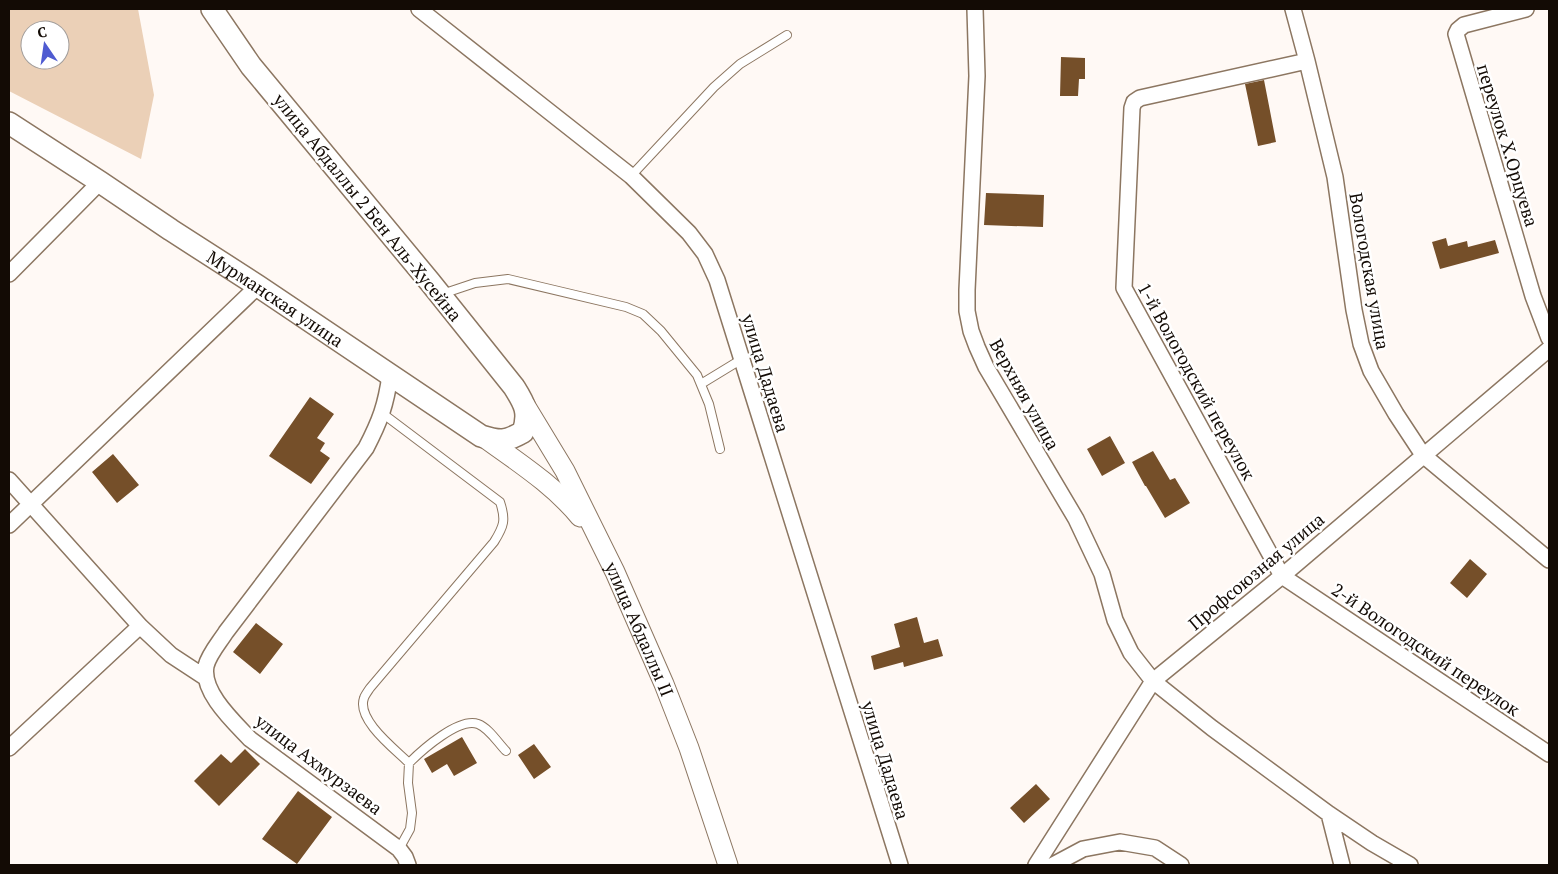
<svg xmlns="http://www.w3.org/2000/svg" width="1558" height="874" font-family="'PT Serif',serif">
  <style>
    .green { fill: #ebd0b7; fill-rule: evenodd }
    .building { fill: #754f29 }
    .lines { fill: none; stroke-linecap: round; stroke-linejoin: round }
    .service-casing { stroke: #8c7661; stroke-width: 10 }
    .minor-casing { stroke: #8c7661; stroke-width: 18 }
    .tertiary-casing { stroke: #8c7661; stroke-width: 21 }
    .secondary-casing { stroke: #8c7661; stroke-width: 24 }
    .service { stroke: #fff; stroke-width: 8 }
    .minor { stroke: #fff; stroke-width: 15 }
    .tertiary { stroke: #fff; stroke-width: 19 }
    .secondary { stroke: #fff; stroke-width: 21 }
    .labels { text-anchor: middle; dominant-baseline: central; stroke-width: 5; stroke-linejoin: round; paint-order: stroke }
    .street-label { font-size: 18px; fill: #130b05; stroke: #fff }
  </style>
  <rect width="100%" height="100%" fill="#fff9f5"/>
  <path class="green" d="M9 9H138L154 95 141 159 9 91ZM30 30H60V60H30Z"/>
  <path class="building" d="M1061 57 1085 58V79H1079L1078 96H1060Z
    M1264 80 1276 142 1258 146 1245 84Z
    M986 193 1044 195 1043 227 984 225Z
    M1446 238 1448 246 1467 241 1468 247 1495 240 1499 253 1440 269 1432 242Z
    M310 397 334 414 317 438 325 443 320 451 330 458 311 484 269 456Z
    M1110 436 1125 463 1102 476 1087 449Z
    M1153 451 1170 480 1175 478 1190 503 1165 518 1146 486H1145L1132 462Z
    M113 454 139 485 117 503 92 472Z
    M1470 559 1487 574 1467 598 1450 583Z
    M917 617 924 643 938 639 943 656 904 667 903 662 874 670 871 656 900 647 894 624Z
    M256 623 283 644 260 674 233 652Z
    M462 737 477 763 454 776 447 764 432 773 424 759Z
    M534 744 551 767 534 779 518 755Z
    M245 749 260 764 219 806 194 781 221 754 231 763Z
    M1036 784 1050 799 1024 823 1010 808Z
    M298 791 332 817 297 864 262 839Z"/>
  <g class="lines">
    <g class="service-casing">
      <path id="service" d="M631 176 714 87 740 64 787 35
        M442 294 475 283 508 279 626 307 643 314 661 331 697 375 709 404 720 449
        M701 384 742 359
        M382 413 500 502C506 520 504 526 494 542L370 688C368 691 365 695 364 698 356 720 396 750 409 763
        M399 849 410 829 412 813 408 783 409 763C422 750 459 717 478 724 489 728 498 743 506 751"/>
    </g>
    <g class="minor-casing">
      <path id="minor" d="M419 9 631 176 689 233 705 254 717 280 900 865
        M975 9 977 76 967 290V311L971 331 977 347 986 367 1076 519 1102 574 1115 620 1131 653 1153 681 1212 728 1329 814 1372 843 1410 865
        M1293 9 1307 61 1335 177 1354 310 1361 344 1371 371 1396 414 1423 455 1549 560
        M1526 9 1464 25 1458 30 1456 34 1533 296 1549 338
        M1307 61 1140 98 1134 102 1132 108 1124 288 1282 576 1549 754
        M9 274 100 182
        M390 375C386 405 380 421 366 448L226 632C219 643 209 654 206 666 201 692 234 722 250 739L399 849 405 857 408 865
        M9 480 140 626 171 655 206 678
        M9 525 258 286
        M9 748 140 626
        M1329 814 1342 865
        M1036 865 1153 681 1282 576 1549 349
        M1053 865 1083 849 1120 842 1155 848 1181 865"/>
    </g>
    <g class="tertiary-casing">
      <g id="tertiary">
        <path id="s1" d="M525 405 565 471 615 572 664 684 689 748 728 865"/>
        <path d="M482 436C516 461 553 484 580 517"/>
      </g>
    </g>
    <g class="secondary-casing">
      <g id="secondary">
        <path id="s2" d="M9 123 100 182 171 230 258 286 481 436C501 442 505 442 523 432 530 412 524 403 514 387L430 282 251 66 212 9"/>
      </g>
    </g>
    <use href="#service" class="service"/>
    <use href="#minor" class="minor"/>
    <use href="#tertiary" class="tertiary"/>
    <use href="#secondary" class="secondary"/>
  </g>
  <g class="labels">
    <g class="street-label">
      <text transform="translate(1508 145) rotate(73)">переулок Х.Орцуева</text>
      <text transform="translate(368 207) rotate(51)">улица Абдаллы 2 Бен Аль-Хусейна</text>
      <text transform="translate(1370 271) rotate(80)">Вологодская улица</text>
      <text stroke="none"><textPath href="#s2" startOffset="319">Мурманская улица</textPath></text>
      <text transform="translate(766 373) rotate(73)">улица Дадаева</text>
      <text transform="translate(1197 381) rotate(61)">1-й Вологодский переулок</text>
      <text transform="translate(1025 394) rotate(61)">Верхняя улица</text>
      <text transform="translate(1256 571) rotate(-40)">Профсоюзная улица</text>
      <text stroke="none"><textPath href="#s1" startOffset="252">улица Абдаллы II</textPath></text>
      <text transform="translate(1426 649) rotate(34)">2-й Вологодский переулок</text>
      <text transform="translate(886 760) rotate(73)">улица Дадаева</text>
      <text transform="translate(319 764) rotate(37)">улица Ахмурзаева</text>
    </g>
  </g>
  <rect width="1558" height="874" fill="none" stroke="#130b05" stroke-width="20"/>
  <g transform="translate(45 45) rotate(347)"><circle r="24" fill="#ffffff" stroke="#a19d9b"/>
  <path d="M0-4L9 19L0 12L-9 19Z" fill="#4f5bd1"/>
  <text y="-8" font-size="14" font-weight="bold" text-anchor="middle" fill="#130b05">С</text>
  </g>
</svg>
